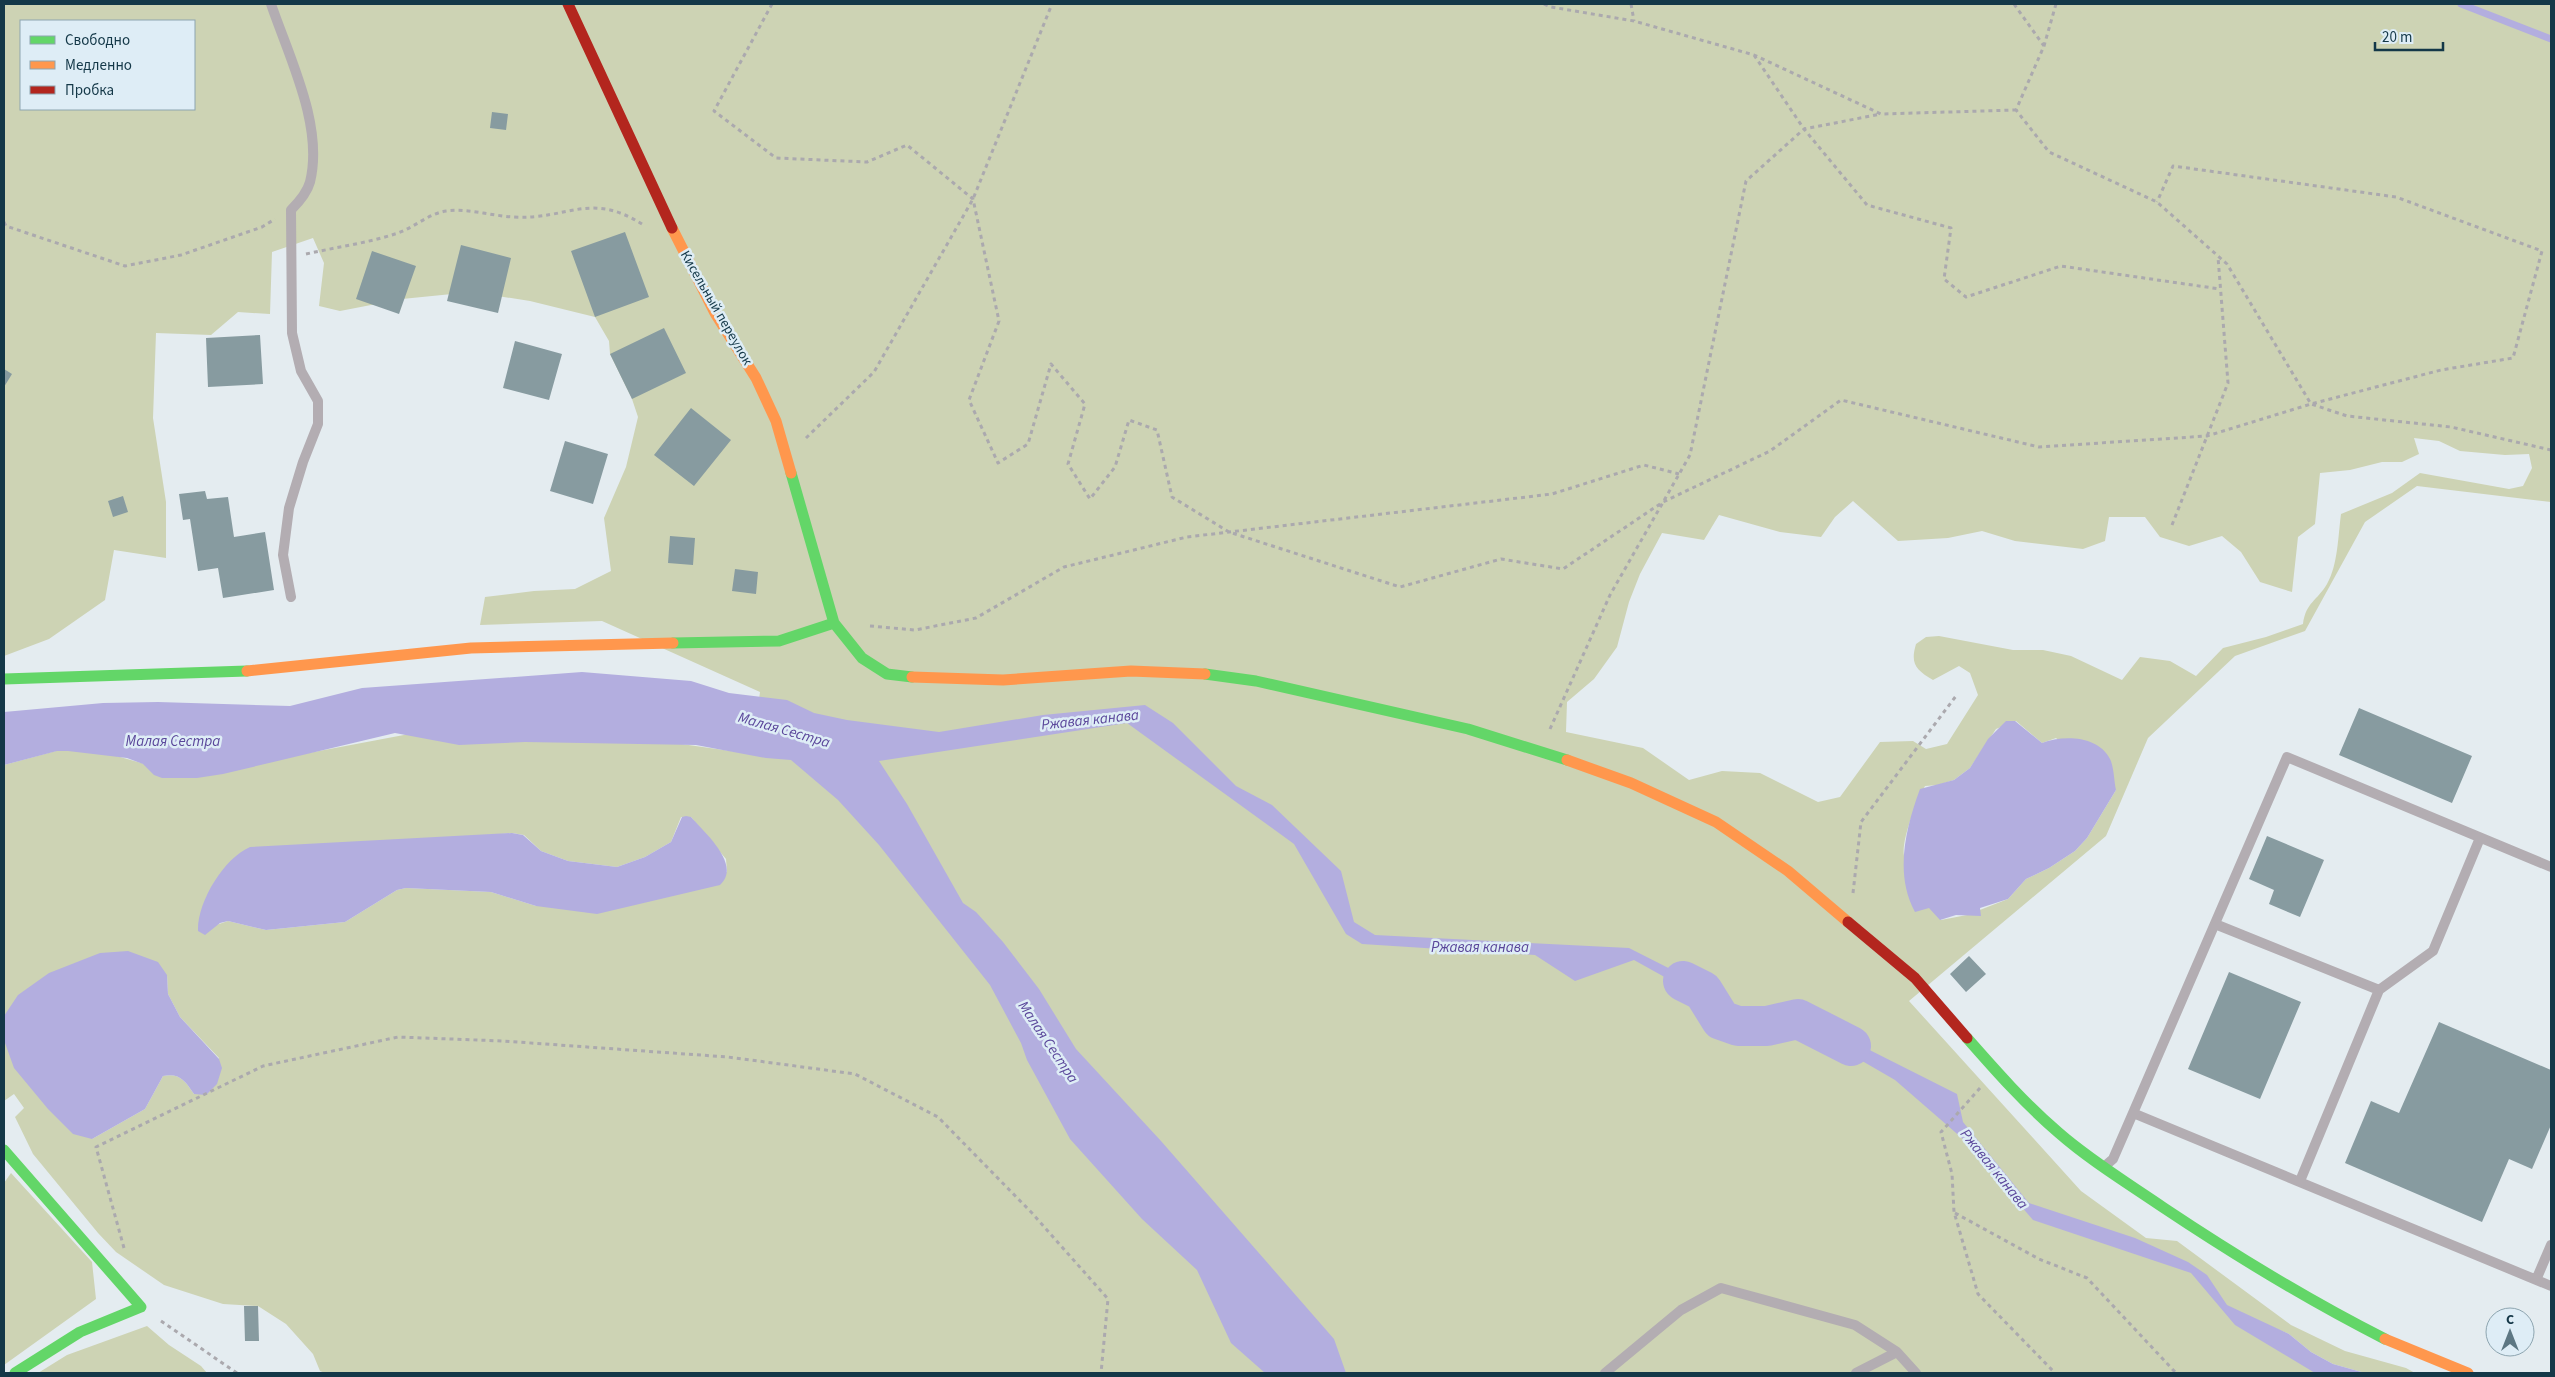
<svg xmlns="http://www.w3.org/2000/svg" width="2555" height="1377" font-family="'Source Sans 3',sans-serif">
  <style>
    .green { fill: #cdd3b4; fill-rule: evenodd }
    .water { fill: #b3aedf }
    .lines { fill: none; stroke-linecap: round; stroke-linejoin: round }
    .stream { stroke: #b3aedf; stroke-width: 7 }
    .river { stroke: #b3aedf; stroke-width: 40 }
    .building { fill: #879ba0 }
    .path { stroke: #aba9ae; stroke-width: 3; stroke-dasharray: 4 4; stroke-linecap: butt }
    .lane { stroke: #b3adb2; stroke-width: 10 }
    .fast { stroke: #63d668; stroke-width: 11 }
    .slow { stroke: #ff974d; stroke-width: 11 }
    .jam { stroke: #b3261e; stroke-width: 11 }
    .labels { text-anchor: middle; dominant-baseline: central; stroke-width: 5; stroke-linejoin: round; paint-order: stroke }
    .street-label { font-size: 14px; fill: #143848; stroke: #deedf6 }
    .water-label { font-size: 15px; font-style: italic; fill: #5a469a; stroke: #deedf6 }
  </style>
  <rect width="100%" height="100%" fill="#e4ecf0"/>
  <path class="green" d="M4 4H2551V502L2417 486 2365 522 2305 631 2235 656 2148 738 2106 836 1909 1001 2081 1191 2146 1238 2177 1241 2291 1325 2345 1351 2406 1368 2415 1373H2365L2333 1364 2311 1352 2289 1334 2262 1323 2330 1373H325L320 1371 313 1354 286 1324 258 1306 223 1304 164 1285 116 1252 98 1233 33 1154 15 1117 24 1108 14 1094 4 1101V765L78 745 187 776 441 728 632 737 752 754 760 692 602 621 480 625 485 597 534 591 575 589 611 571 604 518 626 467 638 417 632 399 610 354 609 341 595 317 530 301 472 292 402 299 340 311 319 306 324 263 313 238 272 252 270 314 238 312 211 335 156 333 153 418 166 502V558L114 550 105 600 49 639 4 656ZM21 21H194V109H21ZM2414 438 2439 441 2460 451 2505 455 2529 454 2532 468 2523 486 2509 489 2420 473 2392 493 2341 514C2338 536 2338 565 2327 584 2317 601 2306 602 2303 624L2266 637 2223 648 2196 676 2170 661 2140 657 2122 680 2071 656 2043 650H2013L1939 636 1926 637 1916 644C1910 664 1916 670 1933 680L1959 666 1970 673 1978 695 1947 744 1926 749 1913 741 1880 742 1840 797 1818 802 1760 773 1722 771 1689 780 1643 748 1566 732 1567 702 1594 679 1617 647 1629 602 1640 574 1662 533 1704 540 1719 515 1780 532 1821 537 1835 517 1853 501 1898 541 1948 538 1982 531 2015 541 2083 549 2105 541 2109 517H2145L2160 537 2189 546 2222 536 2241 552 2260 582 2292 592 2298 537 2315 524 2320 473 2350 470 2382 462H2402L2419 454ZM2016 721 2042 743 2056 738 2116 790 2087 838 2075 851 2049 868 2026 879 2008 899 1967 915 1941 920C1929 908 1908 872 1904 856 1901 840 1917 800 1925 786L1938 785 1954 780 1970 768 1996 729ZM681 817H691L726 859 727 872 536 906 491 892 406 888 397 890 345 922 266 930 228 921 198 931 207 896 486 835 512 833 524 835 541 851 568 861 617 867 645 857 671 842ZM167 975 168 994 180 1017 219 1058 194 1094C185 1081 180 1073 163 1076L145 1109 92 1139Z
    M11 1173 92 1262 96 1299 4 1365V1183Z
    M147 1326 169 1345 201 1366 207 1373H38L67 1355Z"/>
  <path class="water" d="M582 672 691 681 729 693 787 700 814 713 847 720 939 732 1043 715 1145 705 1173 723 1236 786 1272 805 1341 871 1354 922 1375 935 1629 948 1700 984 1730 1017 1814 1022 1957 1094 1963 1122 2029 1203 2135 1238 2188 1262 2207 1275 2227 1305 2289 1334 2311 1352 2333 1364 2365 1373H2315L2235 1325 2191 1273 2033 1220 1963 1139 1895 1080 1800 1025 1729 1030 1704 999 1634 960 1575 981 1535 955 1362 944 1346 934 1294 844 1127 723 879 761 907 804 963 903 976 912 1003 942 1039 989 1076 1049 1161 1141 1334 1339 1346 1373H1265L1231 1343 1197 1270 1142 1219 1070 1139 1027 1060 1021 1043 990 985 879 845 838 800 791 760 766 758 696 745 525 742 459 745 395 733 223 774 197 778H162L154 775 143 764 127 758 68 751H57L4 765V712L103 703 158 702 290 706 362 688Z
    M2006 721H2015L2042 743C2062 735 2098 735 2110 759 2114 767 2114 781 2116 790L2087 838 2075 851 2049 868 2026 879 2008 899 1980 908 1981 916 1956 915 1940 920 1929 908 1915 912C1894 874 1906 827 1920 789L1954 780 1970 768 1988 739Z
    M686 816 691 817C705 833 742 865 720 885L597 914 536 906 491 892 406 888 397 890 345 922 266 930 228 921 220 923 205 935 198 931C197 902 224 858 250 847L512 833 523 835 541 851 568 861 617 867 645 857 671 842 682 817Z
    M128 951 158 962 167 975 168 994 180 1017 219 1059 222 1068 217 1084 206 1095 194 1094C185 1081 180 1073 163 1076L145 1109 92 1139 73 1134 48 1109 14 1068 5 1043 4 1016 18 995 49 973 100 953Z"/>
  <g class="lines">
    <path class="stream" d="M2461 4 2551 39"/>
    <path class="river" d="M1683 981 1703 991 1721 1020 1738 1026H1767L1798 1019 1851 1046"/>
  </g>
  <path class="building" d="M492 112 508 114 506 130 490 128Z
    M625 232 649 297 595 317 571 251Z
    M461 245 511 258 498 313 447 301Z
    M372 251 416 266 399 314 356 299Z
    M664 328 686 373 632 399 610 354Z
    M260 335 263 384 208 387 206 338Z
    M515 341 562 354 549 400 503 388Z
    M4 369 12 374 4 387Z
    M691 408 731 440 694 486 654 455Z
    M565 441 608 454 593 504 550 491Z
    M205 491 207 499 228 497 234 537 265 532 274 590 223 598 218 568 198 571 190 519 183 520 179 494Z
    M123 496 128 512 113 517 108 501Z
    M670 536 695 538 693 565 668 563Z
    M735 569 758 572 756 594 732 591Z
    M2359 708 2472 756 2452 803 2339 755Z
    M2267 836 2324 860 2300 917 2269 904 2274 890 2249 879Z
    M1969 956 1986 974 1966 992 1950 974Z
    M2229 972 2301 1002 2260 1099 2188 1069Z
    M2439 1022 2551 1070V1125L2532 1169 2509 1159 2482 1222 2345 1163 2371 1101 2399 1113Z
    M244 1306H258L259 1341H245Z"/>
  <g class="lines">
    <path class="path" d="M772 4 714 111 776 158 867 162 907 145 973 199 999 321 969 400 998 463 1028 444 1051 364 1085 404 1068 464 1090 499 1115 467 1129 420 1157 430 1172 497 1229 532 1400 587 1501 559 1563 569 1663 502 1770 451 1841 400 2039 447 2207 436 2311 404 2441 370 2513 358 2542 251 2396 197 2173 166 2157 202
      M1544 4 1551 7 1634 21 1754 55 1881 114 2016 110
      M1631 4 1634 21
      M2014 4 2044 46
      M2056 4 2044 46 2016 110 2049 152 2157 202 2227 264 2311 404 2347 416 2451 427 2551 450
      M1754 55 1804 129 1867 205 1951 228 1944 279 1966 297 2061 266 2220 289
      M4 222 6 226 125 266 181 255 262 227 275 219
      M306 254C337 247 368 243 398 233 415 227 428 214 446 211 468 208 492 216 514 217 568 220 589 191 642 224
      M806 438 874 372 973 199 1052 4
      M2172 525 2228 383 2218 257
      M870 626 915 630 976 618 1064 567 1187 537 1552 494 1644 465 1679 474
      M1550 729 1610 595 1690 455 1746 181 1804 129 1881 114
      M1853 893 1861 822 1956 696
      M1980 1088 1941 1132 1952 1174 1954 1212 1978 1294 2055 1373
      M1955 1213 2039 1259 2087 1278 2176 1373
      M124 1248 96 1147 263 1066 398 1037 503 1041 728 1057 855 1074 938 1117 1032 1213 1108 1299 1101 1373
      M161 1321 237 1373"/>
    <path class="lane" d="M271 4C289 57 324 126 310 182 307 193 298 203 291 210L292 333 301 371 318 401V424L303 462 289 508 283 555 291 597
      M2215 924 2379 990
      M2133 1113 2551 1286
      M2105 1166 2113 1159 2133 1113 2287 757 2551 867
      M2300 1181 2379 990 2433 951 2480 838
      M2536 1280 2551 1245
      M1605 1373 1681 1310 1721 1288 1855 1325 1897 1352 1916 1373
      M1856 1373 1897 1352"/>
    <path class="fast" d="M791 473 834 623 862 658 887 674 912 677
      M673 643 779 641 834 623
      M1205 674 1256 681 1468 729 1567 760
      M4 679 247 671
      M1967 1038C1996 1071 2025 1104 2059 1133 2091 1161 2129 1184 2164 1208 2236 1256 2308 1300 2385 1339
      M4 1150 141 1307 80 1332 15 1373"/>
    <path class="slow" d="M672 228 715 313 756 378 776 421 791 473
      M247 671 471 648 673 643
      M912 677 1003 680 1131 671 1205 674
      M1567 760 1631 783 1716 822 1788 871 1848 922
      M2385 1339 2468 1373"/>
    <path class="jam" d="M568 4 672 228
      M1848 922 1915 978 1967 1038"/>
  </g>
  <g class="labels">
    <g class="street-label">
      <text transform="translate(716 308) rotate(60)">Кисельный переулок</text>
    </g>
    <g class="water-label">
      <text transform="translate(1090 720) rotate(-6)">Ржавая канава</text>
      <text transform="translate(784 730) rotate(16)">Малая Сестра</text>
      <text x="173" y="741">Малая Сестра</text>
      <text x="1480" y="947">Ржавая канава</text>
      <text transform="translate(1048 1042) rotate(56)">Малая Сестра</text>
      <text transform="translate(1994 1169) rotate(51)">Ржавая канава</text>
    </g>
  </g>
  <rect width="2555" height="1377" fill="none" stroke="#143848" stroke-width="10"/>
  <rect x="20" y="20" width="175" height="90" fill="#deedf6" stroke="#8da5b0"/>
  <rect x="30" y="36" width="25" height="8" fill="#63d668" stroke="#8da5b0"/>
  <text x="65" y="45" font-size="15" fill="#143848">Свободно</text>
  <rect x="30" y="61" width="25" height="8" fill="#ff974d" stroke="#8da5b0"/>
  <text x="65" y="70" font-size="15" fill="#143848">Медленно</text>
  <rect x="30" y="86" width="25" height="8" fill="#b3261e" stroke="#8da5b0"/>
  <text x="65" y="95" font-size="15" fill="#143848">Пробка</text>
  <g transform="translate(2510 1332)"><circle r="24" fill="#deedf6" stroke="#8da5b0"/>
  <path d="M0-4L9 19L0 12L-9 19Z" fill="#5d7783"/>
  <text y="-8" font-size="14" font-weight="bold" text-anchor="middle" fill="#143848">С</text>
  </g>
  <path d="M2375 42v8h68v-8" fill="none" stroke="#143848" stroke-width="2.5"/>
  <text x="2382" y="42" font-size="15" fill="#143848" stroke="#deedf6" stroke-width="4" paint-order="stroke">20 m</text>
</svg>
